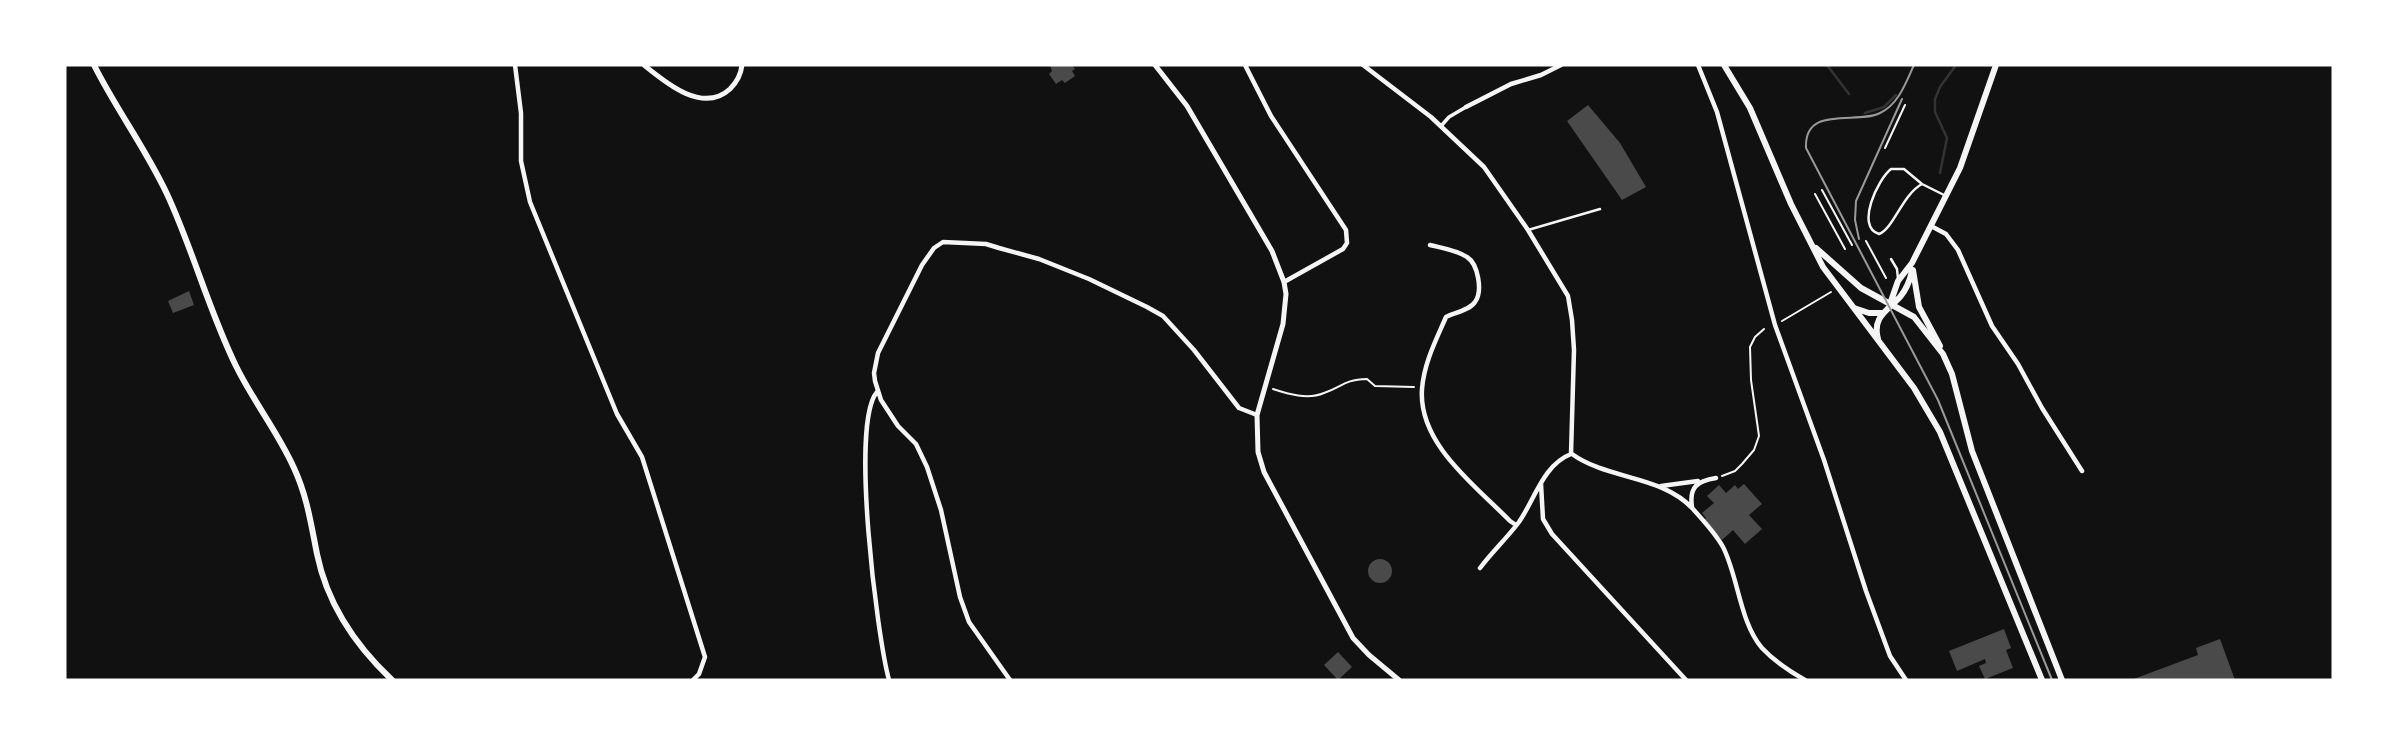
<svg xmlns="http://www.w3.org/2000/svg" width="2398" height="745" font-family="Jost,sans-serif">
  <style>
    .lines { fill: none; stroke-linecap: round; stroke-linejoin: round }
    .stream { stroke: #333; stroke-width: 2.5 }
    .building { fill: #4a4a4a }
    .path { stroke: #f5f5f5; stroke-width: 2 }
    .service { stroke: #f5f5f5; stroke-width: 2.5 }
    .pedestrian { stroke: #f5f5f5; stroke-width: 3.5 }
    .minor { stroke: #f5f5f5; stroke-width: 4.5 }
    .tertiary { stroke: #f5f5f5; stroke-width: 5 }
    .secondary { stroke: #f5f5f5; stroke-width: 6 }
    .tram { stroke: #9a9a9a; stroke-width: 2 }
  </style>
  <rect width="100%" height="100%" fill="#111"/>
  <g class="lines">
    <path class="stream" d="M1827 65 1849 94
      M1865 113 1884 107 1896 95
      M1940 173 1947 138 1935 112V99L1940 87 1956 65"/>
  </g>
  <path class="building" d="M1050 65H1072L1075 69 1072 71 1075 76 1065 83 1062 80 1056 84 1049 74 1052 71Z
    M1588 105 1620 143 1646 187 1622 200 1567 121Z
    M189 291 194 305 173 313 168 301Z
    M1744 484 1762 504 1749 515 1762 529 1745 544 1733 530 1722 540 1704 520 1706 518 1702 513 1714 503 1707 496 1719 485 1726 493 1735 485 1738 489Z
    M1368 571a12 12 0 1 1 24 0a12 12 0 1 1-24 0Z
    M2004 629 2011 648 2006 650 2013 668 1985 679 1979 666 1986 663 1985 659 1957 671 1949 651Z
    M2220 639 2235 680H2131L2198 655 2196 648Z
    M1338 652 1352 667 1338 680 1324 665Z"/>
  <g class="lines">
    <path class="path" d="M1885 148 1905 105
      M1822 190 1852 245
      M1815 194 1845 249
      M1866 241 1886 278
      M1782 321 1831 292
      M1273 389C1288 394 1308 400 1324 393 1344 386 1343 380 1367 379L1375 386 1414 387
      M1722 476 1735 471 1742 464 1754 450 1759 436 1751 380 1750 347 1755 337 1764 329"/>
    <path class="service" d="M1922 184C1902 195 1894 228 1879 234 1855 227 1878 179 1891 169H1904L1922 184 1944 195
      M1528 230 1600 209
      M1891 259 1897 269 1898 279"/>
    <path class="pedestrian" d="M1441 126 1449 117 1466 107"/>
    <path class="minor" d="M515 65 521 113V161L530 202 617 414 642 457 705 657 699 674 693 680
      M1245 65 1271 116 1346 230 1347 243 1343 249 1284 282
      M1363 65 1431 117 1484 167 1528 230 1568 296 1572 320 1574 350 1571 454
      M1698 65 1717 112 1775 325 1824 460 1866 591 1890 656 1906 680
      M1466 107 1511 84 1541 75 1561 65
      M1931 226 1946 234 1958 250 1992 326 2018 364 2042 408 2082 471
      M1430 245C1442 248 1457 250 1467 257 1478 264 1483 291 1475 302 1470 310 1454 313 1446 317 1436 340 1424 363 1422 389 1418 444 1476 486 1510 521L1516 525
      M877 392C850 423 877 636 889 680
      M1572 454C1608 480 1662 475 1693 509 1703 520 1716 534 1723 547 1738 576 1740 623 1762 648 1774 661 1789 671 1805 680
      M1541 484 1543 519 1552 534 1686 680
      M1661 486 1698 481
      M1692 507C1689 487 1697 481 1716 478
      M1480 568C1492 552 1507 538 1519 522 1535 499 1543 465 1571 454
      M1010 680 969 622 960 597 941 510 927 467 916 444 898 426 881 400 875 381 874 373 878 353 922 265 934 248 943 242 986 244 999 248 1039 259 1089 279 1147 307 1163 316 1194 350 1239 408 1257 415"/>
    <path class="tertiary" d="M644 65C666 83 703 114 730 89 737 82 741 74 742 65
      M1155 65 1187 106 1272 251 1284 282 1286 294 1283 324 1257 415 1258 452 1264 472 1353 638 1369 655 1399 680"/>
    <path class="secondary" d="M94 65C116 109 146 149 167 194 193 250 209 311 236 366 253 401 278 432 294 468 307 496 311 524 317 554 327 603 356 646 392 680
      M1724 65 1750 108 1791 204 1823 267 1914 388 1940 432 2042 680
      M1816 248 1861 288 1914 317 1943 354 1952 374 1972 451 2062 680
      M1913 270 1919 307 1940 346
      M1890 304 1898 281 1912 263 1960 168 1996 65
      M1854 308 1869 313H1882
      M1878 339C1872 317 1887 311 1900 297 1906 290 1910 280 1912 271"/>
    <path class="tram" d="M1914 65C1906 82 1899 104 1880 113 1858 125 1804 104 1806 148L1938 400 2052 680
      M1859 239 1855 220 1856 201 1902 99"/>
  </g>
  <rect width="2398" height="745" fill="none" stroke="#ffffff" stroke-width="133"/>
</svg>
